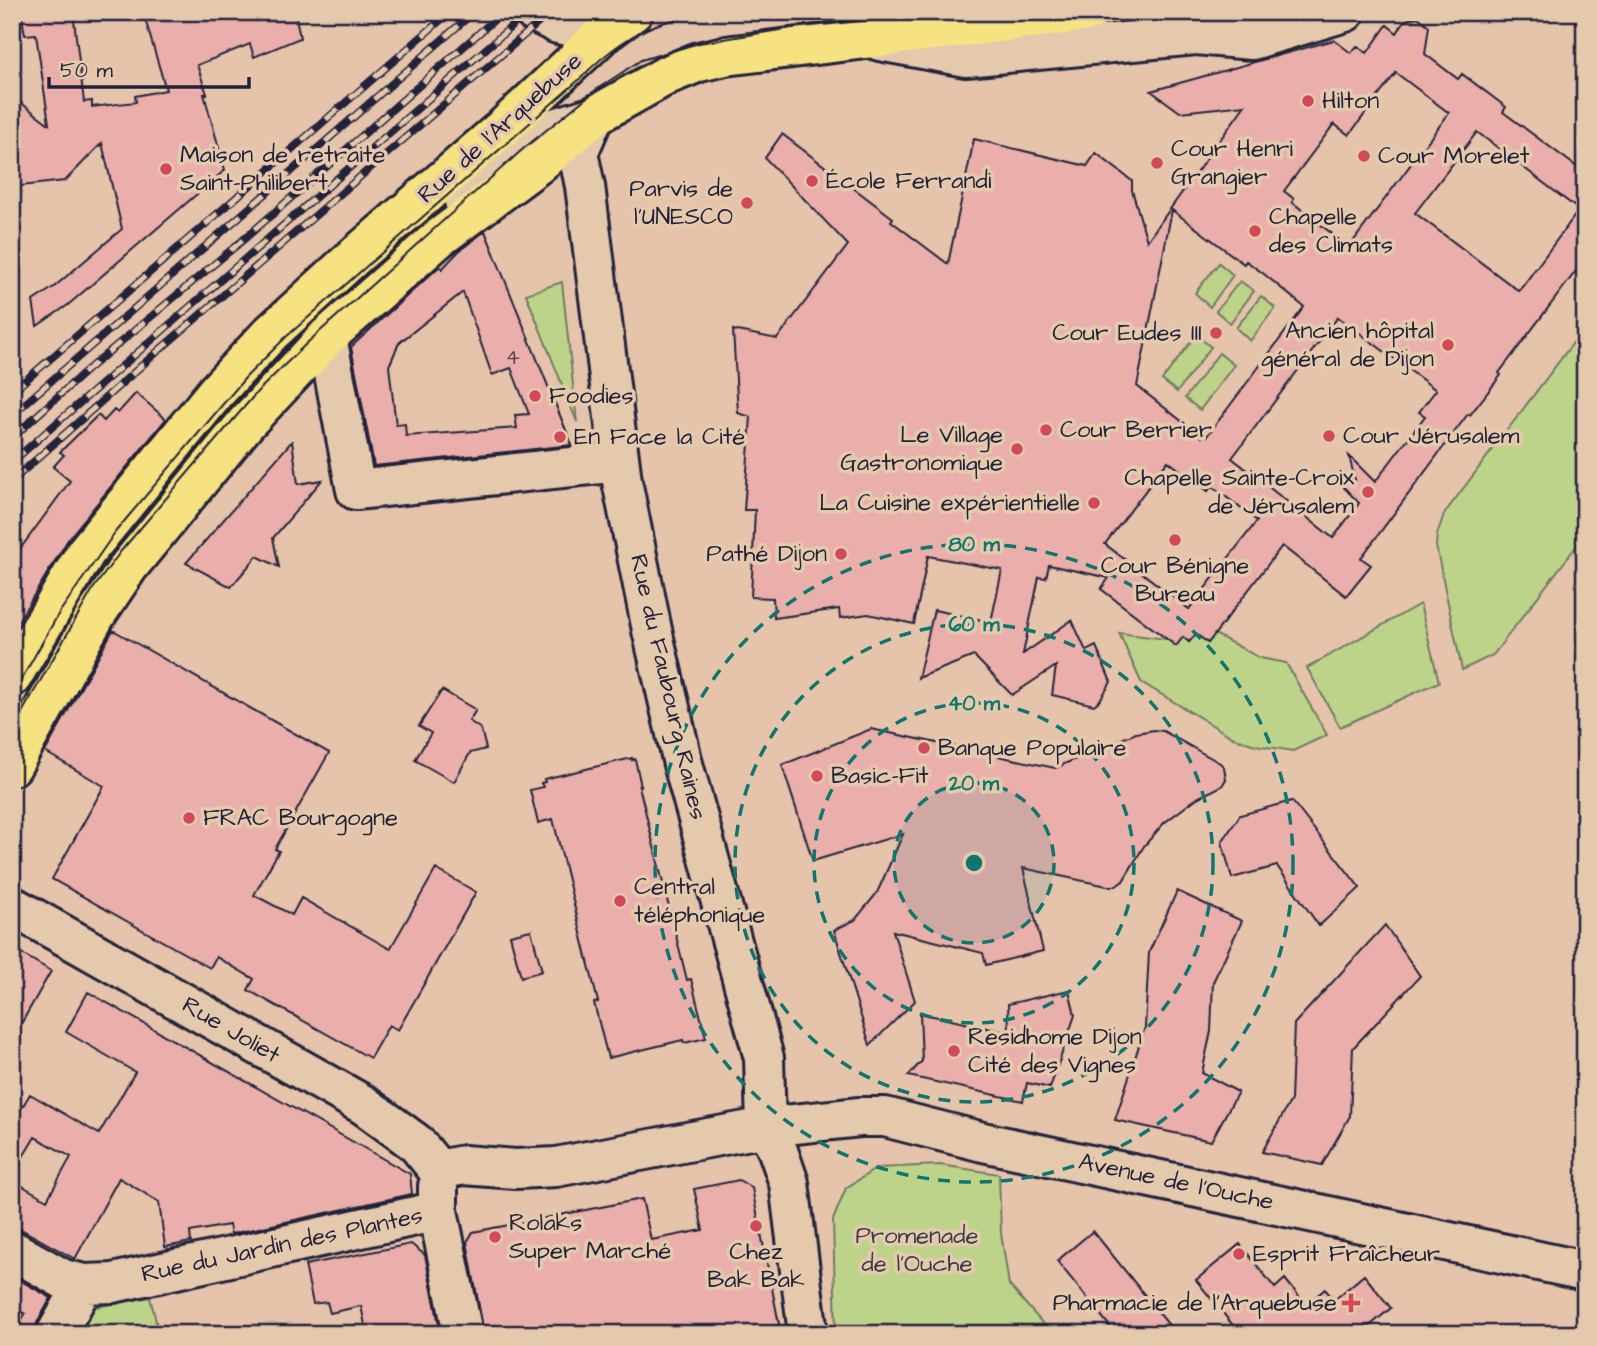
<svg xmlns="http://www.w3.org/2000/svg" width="1597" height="1346" font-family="'Architects Daughter',sans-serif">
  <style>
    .green { fill: #bdd389; stroke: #707a62; stroke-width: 2 }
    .building { fill: #eaafab; stroke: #22223b; stroke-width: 2; fill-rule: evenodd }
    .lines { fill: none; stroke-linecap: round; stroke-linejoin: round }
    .minor-casing { stroke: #22223b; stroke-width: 44 }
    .major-casing { stroke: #22223b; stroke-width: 44 }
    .minor { stroke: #e5c9ac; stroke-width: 38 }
    .major { stroke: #f6e281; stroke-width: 38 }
    .tram { stroke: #22223b; stroke-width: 2 }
    .rail-casing { stroke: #22223b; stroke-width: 8 }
    .rail { stroke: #e5c9ac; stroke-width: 5; stroke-dasharray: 16; stroke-linecap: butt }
    .ring { fill: none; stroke: #0f766e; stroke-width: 3.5; stroke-dasharray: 12 9 }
    .poi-dot { fill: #d1495b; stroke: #e5c9ac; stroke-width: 2.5 }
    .labels { text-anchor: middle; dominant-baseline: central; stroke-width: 7; stroke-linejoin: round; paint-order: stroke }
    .number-label { font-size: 21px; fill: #544557 }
    .poi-label { font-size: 24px; fill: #22223b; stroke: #e5c9ac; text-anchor: start }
    .street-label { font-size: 24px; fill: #22223b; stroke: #e5c9ac }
    .park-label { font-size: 24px; fill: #393d47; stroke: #e5c9ac }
    .centre { fill: #0f766e; stroke: #e5c9ac; stroke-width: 3.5 }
    .ring-label { font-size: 21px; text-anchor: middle; font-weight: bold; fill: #0f766e; stroke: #e5c9ac; stroke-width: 7; stroke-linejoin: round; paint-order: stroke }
  </style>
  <rect width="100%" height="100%" fill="#e6c4ac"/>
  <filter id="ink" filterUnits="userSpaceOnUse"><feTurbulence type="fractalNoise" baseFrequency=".0143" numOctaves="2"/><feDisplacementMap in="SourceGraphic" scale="14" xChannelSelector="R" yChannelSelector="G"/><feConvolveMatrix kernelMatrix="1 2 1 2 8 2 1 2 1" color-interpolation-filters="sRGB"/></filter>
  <g filter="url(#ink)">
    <path class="green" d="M1219 263 1233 275 1210 307 1195 293Z
      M1240 281 1254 291 1230 323 1216 311Z
      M562 282 577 422 526 294Z
      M1261 296 1275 308 1250 341 1236 328Z
      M1585 327V535L1493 655 1462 670 1436 546 1437 535 1444 514Z
      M1196 335 1211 347 1177 392 1162 380Z
      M1219 353 1234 365 1200 410 1185 398Z
      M1420 604 1439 682 1340 727 1307 668Z
      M1119 633 1166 639 1168 638 1176 645 1183 637 1189 642 1196 634 1208 643 1215 634 1260 658 1286 663 1327 735 1293 751 1255 745 1232 737 1141 682Z
      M940 1165 999 1174 1001 1233 1009 1285 1052 1334H836L833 1220 846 1188 877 1168Z
      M150 1297 159 1334H65L90 1308Z"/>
    <path class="building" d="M21 12H73L84 102 92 101V107L136 102 135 96 166 90 143 12H295L300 38 254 57 250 44 197 65 207 94H204L225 170 68 305 37 326 33 301 54 287 122 229 102 143 65 181 12 187V96L49 124 36 34 25 35Z
      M1418 17 1429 26 1425 54 1458 79 1462 74 1506 107 1503 112 1585 173V259L1499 373 1501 375 1470 415 1468 414 1361 558 1371 565 1346 596 1282 546 1208 643 1196 634 1189 642 1183 637 1176 646 1101 589 1109 578 1049 565 1046 578 1039 577 1023 654 1072 620 1086 651 1096 646 1111 682 1100 700 1094 705 1052 695 1056 666 1012 695 974 656 918 678 934 610 991 622 1002 570 928 556 914 624 868 614 840 618 839 609 774 618 773 598 751 597 755 510H744L751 417 738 413 733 330 777 339 848 245 765 158 782 134 893 218 891 221 948 264 974 139 1087 166 1096 153 1132 181V190L1147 241 1245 105 1180 112 1151 91 1334 40 1351 53 1357 46 1367 53 1387 25 1397 33 1405 20ZM1396 73 1449 113 1349 247 1292 202 1294 199 1284 191 1334 124 1349 135ZM1477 132 1579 210 1519 291 1415 213ZM1172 210 1244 264 1246 261 1264 274 1304 307 1207 436 1204 434 1202 437 1137 386ZM1338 317 1436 390 1419 412 1425 416 1375 482 1349 456 1355 480 1334 477 1359 503 1333 538 1232 458ZM1168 461 1208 491 1212 486 1257 521 1189 609 1105 544Z
      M485 231 572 445 374 466 351 347 440 266 442 269 459 251ZM463 292 492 375 511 368 529 414 515 415 517 428 406 436 405 424 396 425 389 366 399 343Z
      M136 393 166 419 69 538 12 631V560L70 481 53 467 64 455 60 452 98 415 104 421 114 410 118 413Z
      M292 441 298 484 322 480 273 538 279 567 257 556 231 587 186 563Z
      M113 630 329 753 275 849 279 851 254 895 292 915 301 898 390 949 436 869 476 892 398 1030 389 1025 370 1058 248 990 254 979 216 957 210 968 52 879 104 786 45 752Z
      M442 690 476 710 469 721 481 729 486 749 470 753 454 782 415 760 431 733 419 726Z
      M871 729 1055 768 1136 733 1154 730 1163 731 1220 763 1224 767 1226 779 1222 786 1197 798 1164 823 1144 846 1123 881 1116 886H1107L1023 868 1043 951 986 965 983 953 893 931 915 1001 870 1045 834 930 855 920 877 893 903 834 813 861 782 765Z
      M632 758V760L635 759 641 786H639L687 980 691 979 706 1038 684 1043 683 1040 608 1058 594 1003 598 1002 553 819 538 823 530 790 543 787 541 783 545 782 544 779Z
      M1292 801 1360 888 1319 926 1277 866 1232 878 1222 842 1240 815Z
      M1177 891 1242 921 1213 982 1211 1031 1202 1073 1238 1092 1211 1141 1115 1120 1145 1027 1149 952Z
      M1385 925 1420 976 1353 1048 1350 1116 1322 1165 1262 1152 1291 1100 1294 1024Z
      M531 930 542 971 521 977 510 935Z
      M12 948 51 971 12 1040Z
      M1069 990 1075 1015 1050 1088 1027 1083 1023 1101 908 1076 922 1061 920 1013 1009 1033 1008 1004Z
      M88 992 410 1174 412 1194 231 1234 229 1225 190 1232 191 1242 165 1247 159 1202 119 1178 75 1259 12 1224V1180L47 1200 71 1157 35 1137 12 1175V1124L30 1094 99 1134 135 1072 66 1032Z
      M739 1180 752 1188 781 1334H687L686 1327 654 1334H484L467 1242 473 1232 642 1199 651 1240 703 1230 694 1189Z
      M1093 1231 1176 1334H1116L1057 1261Z
      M411 1244 425 1255 441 1334H367L361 1306 330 1313 327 1302 313 1304 305 1265Z
      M1240 1244 1275 1288 1285 1279 1306 1305 1325 1289 1334 1300 1364 1275 1391 1308 1360 1334H1240L1196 1280Z
      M12 1276 51 1298 37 1323 34 1334H28L18 1327 25 1314 12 1307Z"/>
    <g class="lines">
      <g class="minor-casing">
        <path id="minor" d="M534 12 558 24 603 34
          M880 41 966 57 1196 35 1252 40 1345 12
          M594 116 578 153 585 186 622 481 652 630 683 764 764 1058 766 1127 778 1151 789 1183 808 1334
          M464 201 542 132 594 116
          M327 337 356 490 619 462
          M12 906 364 1105 416 1143 438 1170
          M438 1170 464 1165 516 1169 556 1167 766 1127 860 1117H885L983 1142 1585 1271
          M438 1186V1211L463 1334
          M12 1250 63 1279 84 1284 113 1283 438 1211
          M56 1334 84 1284"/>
      </g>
      <g class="major-casing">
        <path id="major" d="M12 677 86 552 216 392 271 333 354 257 505 126 603 34 633 12
          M12 766 96 615 129 566 246 423 327 337 439 238 537 165 594 116 667 75 699 62 725 56 1088 12"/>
      </g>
      <use href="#minor" class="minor"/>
      <use href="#major" class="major"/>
      <path class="tram" d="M12 696 59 613 116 531 245 378 286 337 581 78C604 54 636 29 669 21 686 17 705 15 723 12
        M12 730 93 589 121 551 258 391 307 343 523 149 597 89 641 60 699 43 792 28 951 12"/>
      <g class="rail-casing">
        <path id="rail" d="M12 392 450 12
          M12 415 474 12
          M12 438 87 370 243 240 503 12
          M12 462 528 12
          M12 481 149 359 551 12"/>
      </g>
      <use href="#rail" class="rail"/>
    </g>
  </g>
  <circle cx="974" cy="863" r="80" fill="#0f766e" fill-opacity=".12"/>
  <g class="ring">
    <circle cx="974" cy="863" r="80"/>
    <circle cx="974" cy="863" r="160"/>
    <circle cx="974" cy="863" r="239"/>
    <circle cx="974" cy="863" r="319"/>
  </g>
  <g class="poi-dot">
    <circle cx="1308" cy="101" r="7"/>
    <circle cx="1364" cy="156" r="7"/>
    <circle cx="1157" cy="163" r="7"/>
    <circle cx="166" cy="169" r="7"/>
    <circle cx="812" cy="181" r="7"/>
    <circle cx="747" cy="203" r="7"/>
    <circle cx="1255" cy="231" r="7"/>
    <circle cx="1216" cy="333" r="7"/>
    <circle cx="1448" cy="345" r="7"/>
    <circle cx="535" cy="396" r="7"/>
    <circle cx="1046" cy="430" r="7"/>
    <circle cx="1329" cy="436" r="7"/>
    <circle cx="560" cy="437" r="7"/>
    <circle cx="1017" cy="449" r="7"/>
    <circle cx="1368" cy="492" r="7"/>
    <circle cx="1094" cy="503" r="7"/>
    <circle cx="1175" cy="540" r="7"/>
    <circle cx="841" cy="554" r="7"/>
    <circle cx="924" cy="748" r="7"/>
    <circle cx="817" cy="776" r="7"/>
    <circle cx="189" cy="818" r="7"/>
    <circle cx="620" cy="901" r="7"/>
    <circle cx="954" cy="1051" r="7"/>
    <circle cx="756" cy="1226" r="7"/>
    <circle cx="495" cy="1237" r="7"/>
    <circle cx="1239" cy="1254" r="7"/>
    <path d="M1347.5 1292.5h7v7h7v7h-7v7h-7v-7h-7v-7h7z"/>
  </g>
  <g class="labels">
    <g class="number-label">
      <text x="513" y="357">4</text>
    </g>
    <g class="poi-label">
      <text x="1322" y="101">Hilton</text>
      <text x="1171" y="149">Cour Henri<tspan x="1171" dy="28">Grangier</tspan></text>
      <text x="180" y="155">Maison de retraite<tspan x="180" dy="28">Saint-Philibert</tspan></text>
      <text x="1378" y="156">Cour Morelet</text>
      <text x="826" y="181">École Ferrandi</text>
      <text x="733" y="189" text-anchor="end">Parvis de<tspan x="733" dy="28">l'UNESCO</tspan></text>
      <text x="1269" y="217">Chapelle<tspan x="1269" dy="28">des Climats</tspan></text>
      <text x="1434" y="331" text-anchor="end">Ancien hôpital<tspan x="1434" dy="28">général de Dijon</tspan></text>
      <text x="1202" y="333" text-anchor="end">Cour Eudes III</text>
      <text x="549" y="396">Foodies</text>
      <text x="1060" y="430">Cour Berrier</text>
      <text x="1003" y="435" text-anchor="end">Le Village<tspan x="1003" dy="28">Gastronomique</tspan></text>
      <text x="1343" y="436">Cour Jérusalem</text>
      <text x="574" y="437">En Face la Cité</text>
      <text x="1354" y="478" text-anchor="end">Chapelle Sainte-Croix<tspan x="1354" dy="28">de Jérusalem</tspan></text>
      <text x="1080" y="503" text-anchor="end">La Cuisine expérientielle</text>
      <text x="827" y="554" text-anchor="end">Pathé Dijon</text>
      <text x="1175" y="566" text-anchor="middle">Cour Bénigne<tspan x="1175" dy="28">Bureau</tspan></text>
      <text x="938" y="748">Banque Populaire</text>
      <text x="831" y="776">Basic-Fit</text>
      <text x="203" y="818">FRAC Bourgogne</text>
      <text x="634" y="887">Central<tspan x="634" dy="28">téléphonique</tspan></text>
      <text x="968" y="1037">Residhome Dijon<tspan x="968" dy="28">Cité des Vignes</tspan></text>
      <text x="509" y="1223">Rolaks<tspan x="509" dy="28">Super Marché</tspan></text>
      <text x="756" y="1252" text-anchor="middle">Chez<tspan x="756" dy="28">Bak Bak</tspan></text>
      <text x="1253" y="1254">Esprit Fraîcheur</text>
      <text x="1337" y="1303" text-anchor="end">Pharmacie de l'Arquebuse</text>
    </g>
    <g class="street-label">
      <text transform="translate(500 128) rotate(-42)">Rue de l'Arquebuse</text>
      <text transform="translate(668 687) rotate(77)">Rue du Faubourg Raines</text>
      <text transform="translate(231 1030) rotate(30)">Rue Joliet</text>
      <text transform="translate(1176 1182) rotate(12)">Avenue de l'Ouche</text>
      <text transform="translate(282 1245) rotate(-12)">Rue du Jardin des Plantes</text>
    </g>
    <g class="park-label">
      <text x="917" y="1236">Promenade<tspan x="917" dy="28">de l'Ouche</tspan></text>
    </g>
  </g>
  <circle cx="974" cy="863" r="10" class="centre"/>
  <g class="ring-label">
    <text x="974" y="551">80 m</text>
    <text x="974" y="631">60 m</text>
    <text x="974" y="710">40 m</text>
    <text x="974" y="790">20 m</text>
  </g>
  <rect width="1597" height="1346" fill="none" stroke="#e5c9ac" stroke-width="42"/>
  <rect x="21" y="21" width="1555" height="1304" fill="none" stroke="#22223b" stroke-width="2.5" filter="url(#ink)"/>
  <path d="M49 77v10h200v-10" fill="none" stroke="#22223b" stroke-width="3.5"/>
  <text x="60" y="77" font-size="21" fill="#22223b" stroke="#e5c9ac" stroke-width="5" paint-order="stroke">50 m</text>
</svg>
